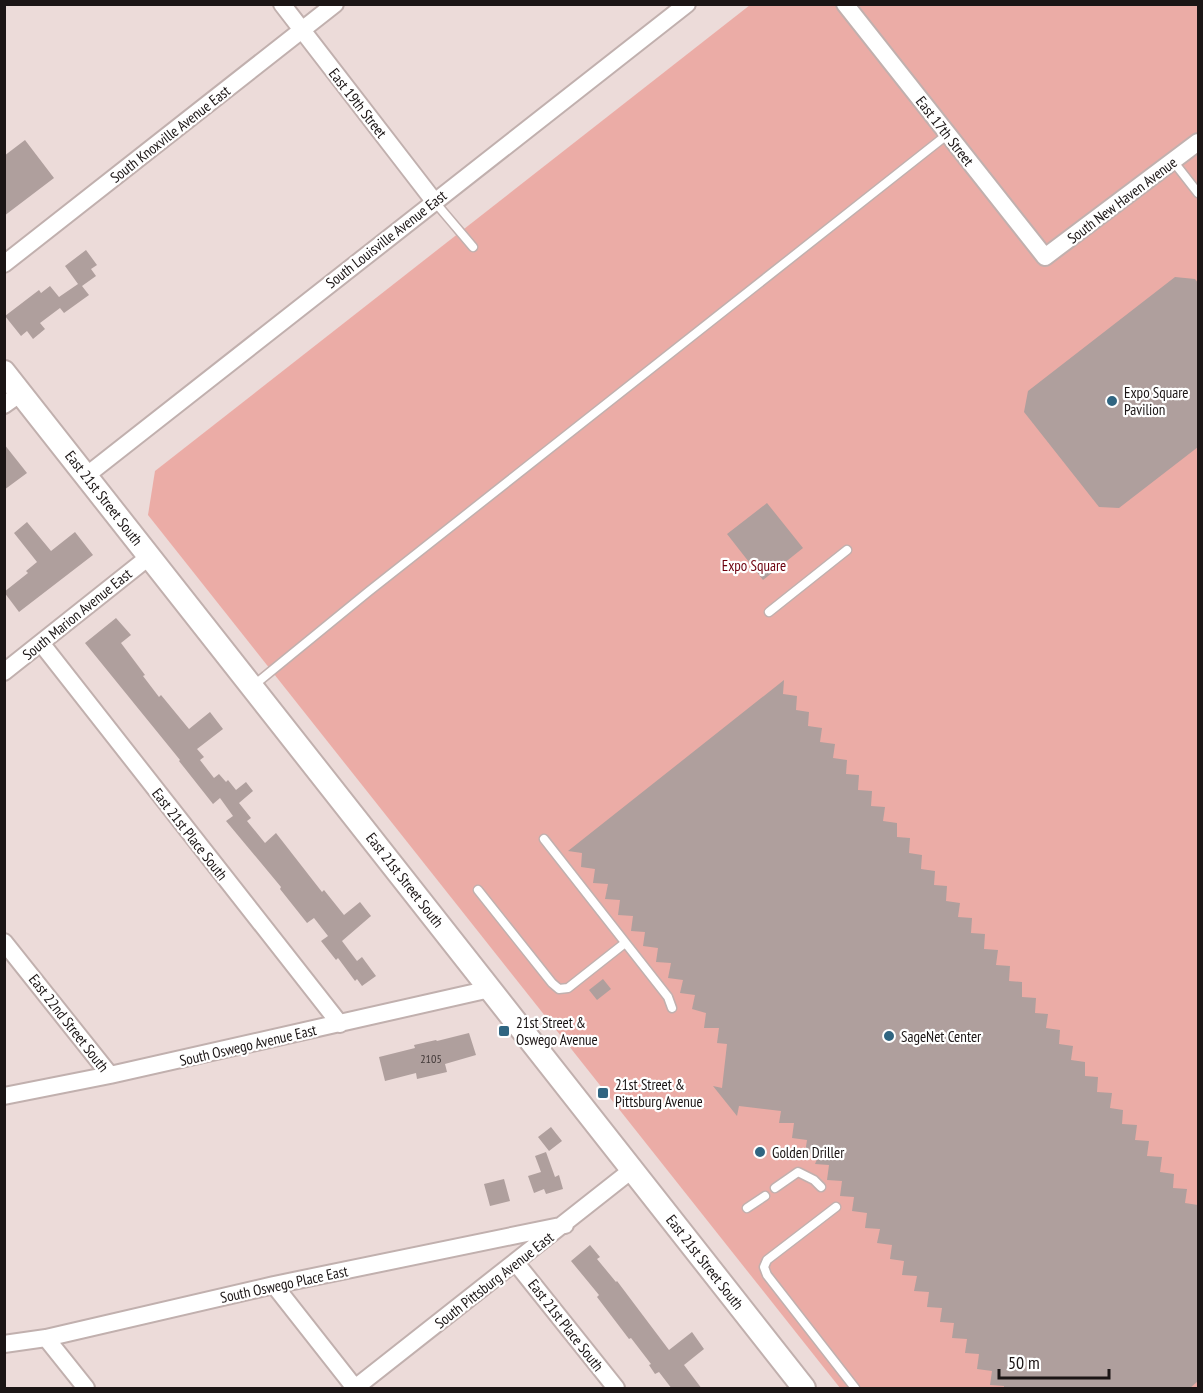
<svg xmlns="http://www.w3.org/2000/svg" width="1203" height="1393" font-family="'PT Sans Narrow',sans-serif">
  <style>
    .green { fill: #ebaca6 }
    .building { fill: #af9f9d }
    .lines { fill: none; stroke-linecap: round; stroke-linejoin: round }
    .lane-casing { stroke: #c1b0ae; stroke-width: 11 }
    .street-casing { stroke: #c1b0ae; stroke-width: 20 }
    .secondary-casing { stroke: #c1b0ae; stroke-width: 26 }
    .lane { stroke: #fff; stroke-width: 8 }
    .street { stroke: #fff; stroke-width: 16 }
    .secondary { stroke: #fff; stroke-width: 22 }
    .poi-dot { fill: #306581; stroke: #fff; stroke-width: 2 }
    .labels { text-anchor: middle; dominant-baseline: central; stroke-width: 4.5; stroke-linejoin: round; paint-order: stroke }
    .number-label { font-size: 12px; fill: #403837 }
    .street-label { font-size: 15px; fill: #1b1515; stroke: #fff }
    .poi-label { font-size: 15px; fill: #1b1515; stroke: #fff; text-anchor: start }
    .park-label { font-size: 15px; fill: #6d000e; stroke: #fff }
  </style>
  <rect width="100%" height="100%" fill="#ecdbd9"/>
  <path class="green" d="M750 5H1198V1388H840L148 515 155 471Z"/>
  <path class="building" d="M25 140 54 178 4 216V156Z
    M86 250 97 265 91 269 96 276 82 286 89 295 64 313 60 308 40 323 45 329 33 339 27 331 21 336 5 316 39 290 41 293 50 286 59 297 78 284 65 266Z
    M1175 277 1195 279 1198 283V447L1119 508 1099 507 1024 412 1028 391Z
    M4 444 27 473 4 490Z
    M767 503 803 548 763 580 727 534Z
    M27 522 51 551 75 532 93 555 19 612 4 592 28 573 26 571 37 562 14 533Z
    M116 618 131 635 121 643 145 675 143 676 159 697 161 695 189 729 210 712 223 729 197 749 204 757 200 760 214 778 219 774 226 782 228 780 236 790 246 782 253 791 239 803 251 818 247 821 265 843 276 833 322 892 324 890 344 915 360 902 371 916 342 941 357 961 362 957 376 976 362 986 357 979 355 981 338 958 336 960 321 941 328 936 314 918 307 923 280 889 281 887 226 821 233 816 220 798 213 804 179 761 180 760 85 643Z
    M784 680 783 694 797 696 796 710 809 712 808 726 822 728 820 742 835 744 833 758 847 760 846 774 859 775 858 790 872 791 871 806 885 807 883 821 897 823V837L910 838 909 853 922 855 921 869 935 871 934 885 947 886 946 901 960 903 958 917 972 918 971 933 985 934 984 949 998 950 996 965 1010 966 1009 981 1022 982V997L1036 998 1035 1013 1048 1014 1046 1028 1060 1030 1059 1044 1073 1046 1071 1060 1085 1062V1076L1098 1077 1097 1092 1112 1093 1110 1108 1123 1110 1122 1124 1137 1125 1135 1140 1149 1141 1147 1156 1162 1157 1160 1172 1174 1174 1173 1188 1187 1189 1185 1203 1198 1205V1381L1189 1389H1004V1386L990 1385 992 1371 977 1369 979 1354 965 1353 967 1339 952 1338 954 1323 940 1322 942 1308 927 1307 929 1292 914 1291 917 1276 902 1275 904 1261 890 1259 892 1245 877 1243 880 1229 865 1228 867 1213 852 1211 854 1197 840 1196 842 1181 827 1180 829 1165 815 1164 819 1155 805 1153 807 1140 792 1138 794 1123H779L781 1111 739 1106 737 1116 713 1086 722 1088 727 1044 717 1043 719 1028H704L706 1013 692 1009 695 995 680 993 683 980 668 978 671 963 656 962 658 948 643 946 645 932 631 931 633 916 618 915 620 900 605 899 608 884 593 883 595 869 581 867 582 853 568 851Z
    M603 979 611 989 597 1000 589 990Z
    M469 1033 476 1055 445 1064 447 1072 417 1079 416 1073 385 1081 379 1057 415 1048 414 1045 436 1040 437 1041Z
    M551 1127 562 1141 549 1151 538 1137Z
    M546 1152 555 1177 559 1175 563 1189 546 1194 544 1189 534 1193 528 1176 541 1172 535 1156Z
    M504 1179 510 1201 490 1206 484 1184Z
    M590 1245 600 1257 597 1259 616 1282 617 1281 669 1350 692 1332 704 1349 684 1365 702 1389H672L659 1372 655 1374 649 1365 651 1364 631 1338 629 1339 597 1297 599 1295 571 1261Z"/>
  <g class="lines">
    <g class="lane-casing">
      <path id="lane" d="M1173 161 1198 193
        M434 201 473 247
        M769 612 847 550
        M253 686 368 592 948 134
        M544 839 668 997 672 1008
        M478 890 552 983 559 989 568 988 625 943
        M775 1188 798 1172 814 1180 821 1187
        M836 1207 767 1260 764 1267 767 1275 855 1388
        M747 1208 765 1196"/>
    </g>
    <g class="street-casing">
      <path id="street" d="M282 4 434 201
        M845 4 1045 257 1198 142
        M4 264 335 4
        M4 405 21 393
        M87 475 687 4
        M41 643 340 1024
        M4 672 150 556
        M4 942 110 1075
        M4 1096 110 1075 490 989
        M516 1263 616 1388
        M274 1285 355 1388
        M46 1338 86 1388
        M4 1344 46 1338 274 1285 565 1225
        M355 1388 633 1169"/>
    </g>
    <g class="secondary-casing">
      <path id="secondary" d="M4 372 804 1388"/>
    </g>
    <use href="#lane" class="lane"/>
    <use href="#street" class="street"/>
    <use href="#secondary" class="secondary"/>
  </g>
  <g class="poi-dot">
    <circle cx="1112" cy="401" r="6"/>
    <rect x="498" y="1025" width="12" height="12" rx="3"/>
    <circle cx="889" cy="1036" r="6"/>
    <rect x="597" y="1087" width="12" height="12" rx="3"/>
    <circle cx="760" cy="1152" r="6"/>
  </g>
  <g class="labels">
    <g class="number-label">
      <text x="431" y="1058">2105</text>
    </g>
    <g class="street-label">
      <text transform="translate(358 103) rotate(52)">East 19th Street</text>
      <text transform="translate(945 131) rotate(52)">East 17th Street</text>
      <text transform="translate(170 134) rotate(-38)">South Knoxville Avenue East</text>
      <text transform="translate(1122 200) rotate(-37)">South New Haven Avenue</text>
      <text transform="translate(386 239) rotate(-38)">South Louisville Avenue East</text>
      <text transform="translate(104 498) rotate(52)">East 21st Street South</text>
      <text transform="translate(77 614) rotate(-39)">South Marion Avenue East</text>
      <text transform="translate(190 834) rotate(52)">East 21st Place South</text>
      <text transform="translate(405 880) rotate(52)">East 21st Street South</text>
      <text transform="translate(69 1023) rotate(52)">East 22nd Street South</text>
      <text transform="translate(248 1045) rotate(-13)">South Oswego Avenue East</text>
      <text transform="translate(705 1262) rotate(52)">East 21st Street South</text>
      <text transform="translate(494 1280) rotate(-38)">South Pittsburg Avenue East</text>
      <text transform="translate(284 1284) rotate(-12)">South Oswego Place East</text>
      <text transform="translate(566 1325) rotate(52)">East 21st Place South</text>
    </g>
    <g class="poi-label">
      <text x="1124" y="392">Expo Square<tspan x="1124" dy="17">Pavilion</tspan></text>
      <text x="516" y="1022">21st Street &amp;<tspan x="516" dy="17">Oswego Avenue</tspan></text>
      <text x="901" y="1036">SageNet Center</text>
      <text x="615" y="1084">21st Street &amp;<tspan x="615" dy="17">Pittsburg Avenue</tspan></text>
      <text x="772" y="1152">Golden Driller</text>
    </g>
    <g class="park-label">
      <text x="754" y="565">Expo Square</text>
    </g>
  </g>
  <rect width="1203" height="1393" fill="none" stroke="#1b1515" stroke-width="12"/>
  <path d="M999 1369v9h110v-9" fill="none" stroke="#1b1515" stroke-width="3"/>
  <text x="1008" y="1369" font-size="18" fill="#1b1515" stroke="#ffffff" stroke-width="4.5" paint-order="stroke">50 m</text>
</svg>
